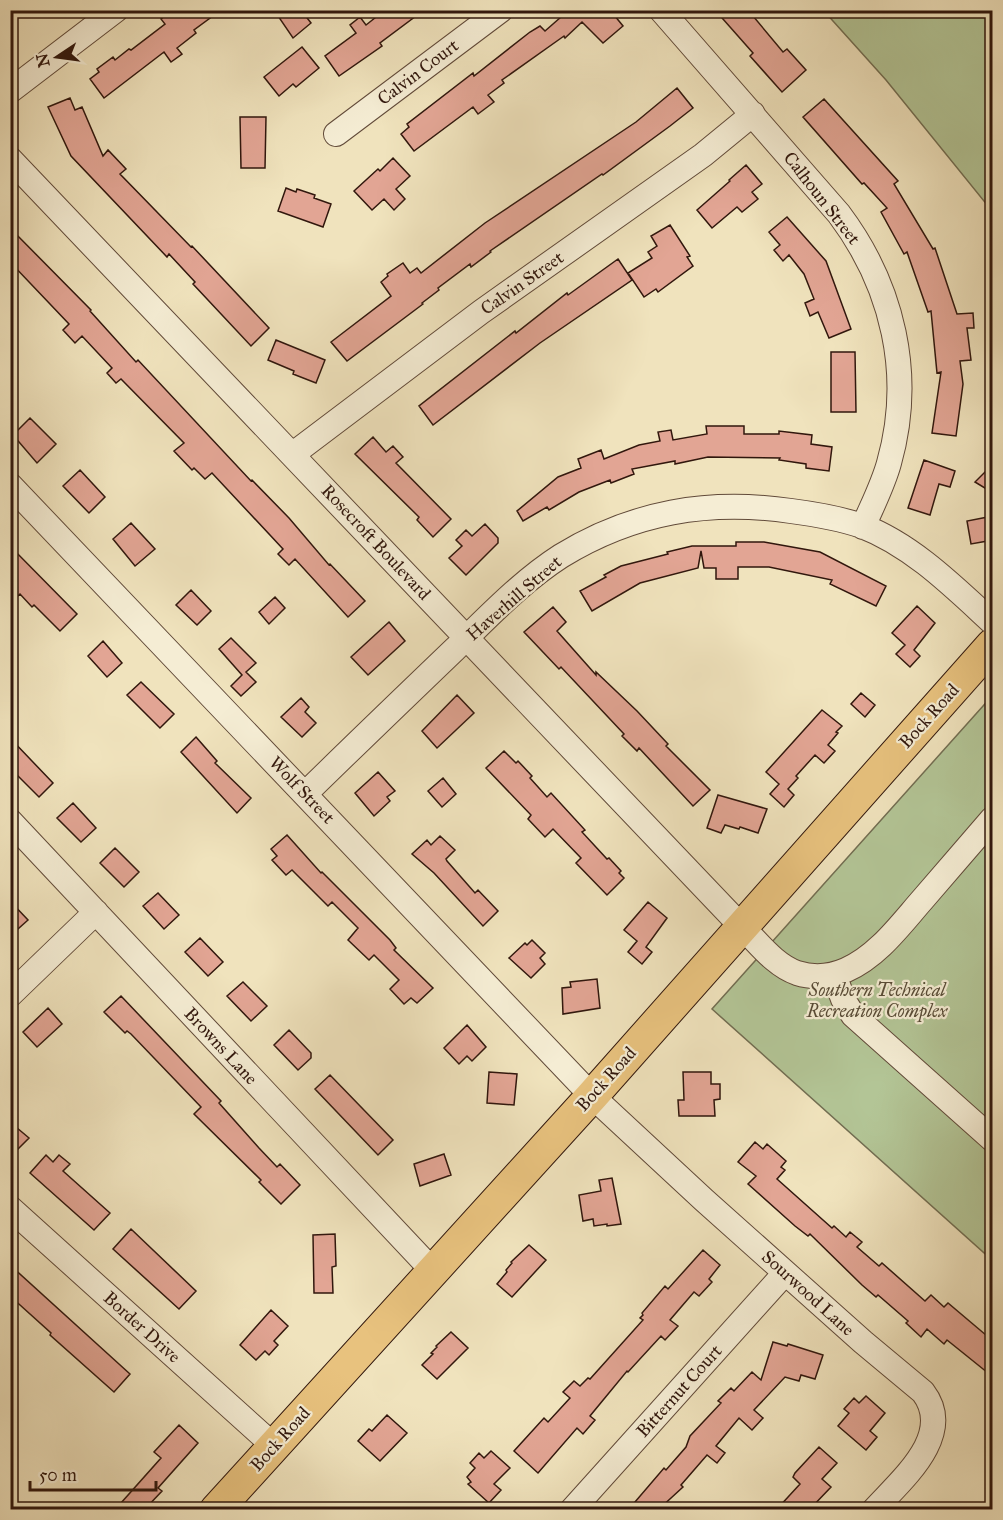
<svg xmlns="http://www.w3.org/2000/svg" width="1003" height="1520" font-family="'IM FELL Great Primer',serif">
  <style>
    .green { fill: #b3c596; stroke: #726e52; stroke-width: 1.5 }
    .building { fill: #e2a594; stroke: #31170d; stroke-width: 1.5 }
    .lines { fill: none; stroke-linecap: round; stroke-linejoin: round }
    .minor-casing { stroke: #614a39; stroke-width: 26 }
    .major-casing { stroke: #31170d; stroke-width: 34 }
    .minor { stroke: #f5edd4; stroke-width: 24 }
    .major { stroke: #e8c27e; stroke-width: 32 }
    .labels { text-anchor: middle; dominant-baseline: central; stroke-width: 4.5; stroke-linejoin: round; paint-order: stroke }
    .street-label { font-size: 18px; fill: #31170d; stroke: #f5edd4 }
    .park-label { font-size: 18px; font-style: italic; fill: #584b36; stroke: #f5edd4 }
  </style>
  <rect width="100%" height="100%" fill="#f0e3bd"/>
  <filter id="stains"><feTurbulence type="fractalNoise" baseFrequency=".00333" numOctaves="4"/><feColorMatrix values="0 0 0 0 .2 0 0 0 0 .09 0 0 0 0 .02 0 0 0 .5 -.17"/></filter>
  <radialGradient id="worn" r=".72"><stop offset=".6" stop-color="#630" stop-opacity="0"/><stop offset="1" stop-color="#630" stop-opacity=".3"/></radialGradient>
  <path class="green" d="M824 11H992V211L886 80Z
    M992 696V1260L712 1009Z"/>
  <path class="building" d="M173 10H221L194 30 196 33 177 48 182 54 171 62 164 52 104 98 90 79 99 72 97 69 113 57 115 60 129 49 131 50 165 24 161 19Z
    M285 10H301L311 23 293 38 278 16Z
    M385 10H424L380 43 382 46 339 76 325 56 356 33 350 25 360 17 366 25Z
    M569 10H610L623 26 603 43 582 22 565 38 564 36 502 80 504 83 488 95 494 102 478 114 473 107 414 151 401 134 409 127 407 124 473 73 474 76 530 32 540 26 545 31Z
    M715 10H748L783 52 787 49 806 70 782 92 750 56 753 53Z
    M302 47 319 68 296 87 293 84 279 96 264 77Z
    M677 88 693 108 670 126 603 175 602 174 490 251 491 252 471 267 470 264 438 288 439 290 422 303 423 304 347 361 331 342 391 296 381 282 388 276 387 274 403 263 410 273 417 268 421 273 485 223 636 122Z
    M70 98 75 110 82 107 103 156 108 150 126 169 120 174 191 247 192 246 269 328 251 346 193 284 195 282 169 254 167 257 71 156 48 107Z
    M824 99 898 181 894 184 933 249 935 248 957 314 973 313 974 328H967L971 360 960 361 963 384 956 436 932 433 941 372 937 373 931 311 928 312 907 252 904 254 881 212 887 208 864 183 862 184 803 117Z
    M240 117H266L265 168H241Z
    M393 158 410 176 396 189 405 199 394 210 384 199 372 210 354 191 378 169 380 171Z
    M746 165 762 184 752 192 758 199 742 212 737 207 712 228 697 210 730 181 729 180Z
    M286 188 296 192 297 189 315 195 314 198 331 204 323 227 278 211Z
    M787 217 826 261 851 329 829 338 818 312 810 316 805 303 814 299 804 274 789 255 783 261 774 250 780 245 769 232Z
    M670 225 690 256 687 257 693 266 658 292 656 289 644 297 628 273 652 258 648 252 657 246 651 236Z
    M10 228 91 310 90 311 136 362 138 360 251 481 252 480 289 518 329 565 330 564 365 601 348 617 295 559 289 565 278 554 283 549 212 473 205 479 194 468 192 470 174 451 184 443 121 379 116 383 107 373 112 368 82 336 75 343 63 330 69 324 10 262Z
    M618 259 632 280 540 343 433 425 419 406 515 331 516 333 567 293 568 295Z
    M276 340 325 360 316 383 293 374 294 371 268 360Z
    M831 352H855L856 412H831Z
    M30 418 56 444 37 463 13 435Z
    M706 426H744V434H779V431L812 435 811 444 832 447 829 471 806 468V464L779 460 780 458 708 457 675 464V461L632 469 634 474 611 483 610 480 579 492 549 510 547 507 523 521 517 511 558 477 581 468 578 459 601 450 604 459 639 445 660 441 658 432 671 430 673 440 707 434Z
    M373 437 386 452 393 446 403 457 396 463 451 519 433 537 417 520 419 517 355 454Z
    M924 460 955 471 950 487 939 484 930 515 908 508Z
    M993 464V493L975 482Z
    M80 470 105 497 89 513 63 486Z
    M993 516V540L971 544 967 521Z
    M131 523 155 549 135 566 113 539Z
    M485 524 498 538V543L466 575 449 558 462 546 456 540 466 530 472 536Z
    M736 542H764L820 552 886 586 876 606 830 584 832 580 769 567H738V579H716V568H704L701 551 698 568 640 583 592 611 580 591 606 577 604 575 621 566 668 554 667 552 692 546H736Z
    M10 546 77 614 60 631 34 605 32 607 20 594 10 603Z
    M191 590 211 611 197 625 176 605Z
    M275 597 285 608 269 624 259 612Z
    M917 606 935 623 914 650 920 656 910 667 896 654 905 645 892 633Z
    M553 607 566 622 557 631 596 675V672L637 711 668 744 666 746 710 790 693 806 639 748 637 751 622 736 624 734 561 667 559 669 524 632Z
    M389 622 405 641 368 675 351 657Z
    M231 638 256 663 246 672 256 682 241 696 231 686 242 675 219 649Z
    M103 641 122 663 107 677 88 656Z
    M141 682 174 714 160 728 127 695Z
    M861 693 875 705 865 717 851 704Z
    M457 695 474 713 437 748 422 731Z
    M301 698 309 707 305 712 316 723 302 737 281 717Z
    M822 710 842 726 836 732 838 733 828 745 835 751 824 763 815 755 796 776 798 778 788 789 794 795 784 807 770 794 779 784 766 772Z
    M196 737 217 761 215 763 251 798 237 813 181 752Z
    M10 738 53 783 39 797 10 768Z
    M504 751 516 763 518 761 532 776 530 778 547 797 551 793 585 830 582 832 607 859 609 858 621 871 619 873 624 878 607 895 576 863 581 858 553 829 545 837 528 819 531 815 486 768Z
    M378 772 395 791 387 797 390 801 374 816 355 793Z
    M443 778 456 794 442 807 428 791Z
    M718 795 767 809 758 833 740 827 739 829 725 825 721 833 707 828Z
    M73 803 96 828 81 842 57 818Z
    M287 835 321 873 322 872 390 940 396 948 394 950 433 988 417 1003 411 998 404 1004 390 989 399 980 374 955 369 960 348 940 358 928 332 902 328 906 292 870 286 875 272 860 277 856 271 849Z
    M440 836 455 850 446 859 447 861 475 893 478 890 498 911 483 926 434 873 412 854 427 840 431 845Z
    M115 848 139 872 124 887 100 863Z
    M158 893 179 915 164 929 143 906Z
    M10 901 28 920 10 936Z
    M648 902 667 918 646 947 652 952 642 964 628 952 637 941 624 930Z
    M200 938 223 962 208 976 185 952Z
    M532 940 545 953 540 958 545 964 531 978 509 958 525 943 527 945Z
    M597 979 600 1008 563 1014 562 988 571 987 570 982Z
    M243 982 267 1006 251 1021 227 996Z
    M121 996 221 1101 219 1103 259 1148 277 1167 280 1164 300 1185 281 1204 259 1182 261 1180 194 1114 201 1107 131 1034 127 1031 125 1033 104 1012Z
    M48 1008 62 1024 37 1047 23 1032Z
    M467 1025 486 1047 472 1061 467 1056 459 1064 444 1048Z
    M289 1030 311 1053V1058L298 1070 274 1045Z
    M489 1072 517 1074 514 1105 487 1103Z
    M683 1072H711V1084H720V1099L714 1100 715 1116H679L678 1100H684Z
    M330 1075 393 1140 378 1155 315 1089Z
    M10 1122 29 1138 10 1157Z
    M755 1142 763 1149 767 1144 786 1161 781 1167 785 1170 777 1179 832 1228 834 1226 846 1237 850 1232 862 1242 857 1247 879 1266 882 1263 925 1301 931 1295 944 1307 948 1303 993 1341V1377L947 1340 944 1344 927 1329 921 1337 906 1323 908 1321 878 1295 876 1297 862 1285 810 1234 808 1236 795 1226 748 1184 756 1176 738 1162Z
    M444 1154 451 1175 420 1186 414 1164Z
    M46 1155 53 1162 59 1155 70 1164 63 1171 110 1213 94 1230 30 1173Z
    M612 1178 621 1224 607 1226V1224L594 1226 593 1219 583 1221 579 1195 601 1191 599 1180Z
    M131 1229 196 1291 179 1309 113 1249Z
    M335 1234 336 1266 332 1267 333 1293H314L313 1235Z
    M529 1245 546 1260 512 1297 497 1284 507 1272 506 1270 512 1263 511 1262Z
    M703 1250 720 1265 709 1279 712 1282 699 1296 694 1292 670 1320 678 1326 665 1340 661 1336 628 1372 627 1371 590 1416 595 1420 583 1434 577 1428 538 1473 514 1451 544 1418 548 1422 570 1398 563 1392 574 1381 580 1386 588 1378 590 1379 643 1320 640 1318 643 1315 642 1313 665 1286 668 1289Z
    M10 1265 130 1374 114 1392 50 1335 51 1333 10 1296Z
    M271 1310 288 1326 274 1341 278 1345 269 1355 265 1351 256 1360 240 1345Z
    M451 1332 468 1348 437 1379 422 1365 433 1354 431 1353 437 1347 436 1346Z
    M773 1342 787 1346 788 1344 823 1355 815 1379 801 1375 799 1381 785 1377 754 1410 763 1418 752 1430 739 1418 716 1446 725 1453 717 1463 707 1455 681 1485 683 1487 659 1509H629L664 1468 666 1470 686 1447 690 1436 721 1403 718 1401 731 1388 734 1391 752 1372 761 1380Z
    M866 1396 885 1413 870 1431 877 1437 866 1450 838 1426 849 1413 844 1409 854 1398 859 1403Z
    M387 1415 407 1433 380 1461 358 1441 369 1429 372 1431Z
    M179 1425 198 1443 158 1488 162 1491 145 1509H129L121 1503 161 1458 154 1452Z
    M819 1447 837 1463 822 1479 831 1487 810 1509H777L800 1484 793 1477 795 1473Z
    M491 1451 510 1468 494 1484 501 1490 489 1503 468 1484 471 1482 467 1477 475 1468 470 1463 479 1453 484 1458Z"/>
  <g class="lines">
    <g class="minor-casing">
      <path id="minor" d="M661 10 839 214C893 286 914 375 889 463 883 485 872 506 863 527
        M10 91 116 10
        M336 134 501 10
        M10 159 741 926C758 942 774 965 797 973 813 978 830 977 846 970 878 956 901 924 923 899 946 872 969 846 992 819
        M293 454 481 312 703 155 753 114
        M10 485 592 1096 704 1200 863 1342 923 1392C956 1435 901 1480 874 1510
        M305 794C355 745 405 697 455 649 488 617 522 581 561 556 633 512 708 499 791 511 814 514 839 518 862 526 912 545 954 587 992 622
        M10 821 432 1270
        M834 974 843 999 853 1015 992 1139
        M10 995 96 912
        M10 1208 274 1446
        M572 1510 785 1273"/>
    </g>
    <g class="major-casing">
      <path id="major" d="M216 1510 592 1096 992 645"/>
    </g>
    <use href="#minor" class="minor"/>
    <use href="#major" class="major"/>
  </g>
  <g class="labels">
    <g class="street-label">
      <text transform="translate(418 72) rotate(-37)">Calvin Court</text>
      <text transform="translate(822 198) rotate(52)">Calhoun Street</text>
      <text transform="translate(522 283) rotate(-35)">Calvin Street</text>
      <text transform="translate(376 542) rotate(47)">Rosecroft Boulevard</text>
      <text transform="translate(514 598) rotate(-41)">Haverhill Street</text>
      <text transform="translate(929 716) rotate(-48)">Bock Road</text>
      <text transform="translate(302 790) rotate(46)">Wolf Street</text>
      <text transform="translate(221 1046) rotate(47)">Browns Lane</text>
      <text transform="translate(606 1079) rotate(-48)">Bock Road</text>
      <text transform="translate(808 1293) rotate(42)">Sourwood Lane</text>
      <text transform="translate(142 1327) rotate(42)">Border Drive</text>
      <text transform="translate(679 1391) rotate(-48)">Bitternut Court</text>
      <text transform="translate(280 1439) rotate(-48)">Bock Road</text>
    </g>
    <g class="park-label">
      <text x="877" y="990">Southern Technical<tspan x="877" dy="21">Recreation Complex</tspan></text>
    </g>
  </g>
  <rect width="1003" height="1520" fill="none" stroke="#f0e3bd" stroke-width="36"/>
  <rect x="12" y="12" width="979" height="1496" fill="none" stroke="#31170d" stroke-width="3"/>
  <rect x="18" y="18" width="967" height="1484" fill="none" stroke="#31170d" stroke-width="1.5"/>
  <g transform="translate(57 57) rotate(257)" stroke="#f5edd4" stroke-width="4.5" paint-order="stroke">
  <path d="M0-4.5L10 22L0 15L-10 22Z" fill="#31170d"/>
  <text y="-9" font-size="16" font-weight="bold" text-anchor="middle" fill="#31170d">N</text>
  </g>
  <path d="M30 1481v9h126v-9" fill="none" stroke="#31170d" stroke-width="3"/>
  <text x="39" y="1481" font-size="18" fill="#31170d" stroke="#f5edd4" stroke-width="4.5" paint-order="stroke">50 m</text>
  <rect width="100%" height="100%" filter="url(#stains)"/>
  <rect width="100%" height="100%" fill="url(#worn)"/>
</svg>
